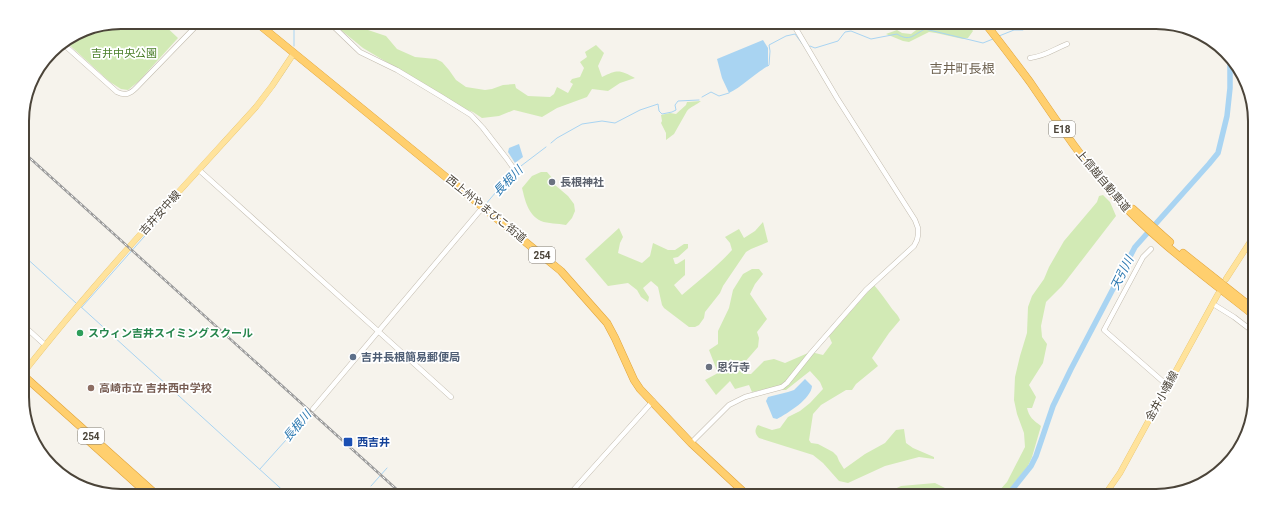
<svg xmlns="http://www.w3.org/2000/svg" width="1277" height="518" font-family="Roboto,'Noto Sans JP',sans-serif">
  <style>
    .green { fill: #d2eab5 }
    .water { fill: #a9d4f2 }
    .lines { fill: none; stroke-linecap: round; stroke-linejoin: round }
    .stream { stroke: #a9d4f2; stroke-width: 1 }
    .river { stroke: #a9d4f2; stroke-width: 5.5 }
    .minor-casing { stroke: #c2bbae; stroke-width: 5.5 }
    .major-casing { stroke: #e6c16a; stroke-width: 6 }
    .highway-casing { stroke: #e0a43c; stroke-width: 8 }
    .minor { stroke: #fff; stroke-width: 4.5 }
    .major { stroke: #ffe39c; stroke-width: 5.5 }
    .highway { stroke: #ffcf6e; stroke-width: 7 }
    .rail-casing { stroke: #9a9a9a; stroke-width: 2.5 }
    .rail { stroke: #fff; stroke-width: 1; stroke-dasharray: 3; stroke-linecap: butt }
    .worship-dot { fill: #6b7280; stroke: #fff; stroke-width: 1.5 }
    .leisure-dot { fill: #2e9e5b; stroke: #fff; stroke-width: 1.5 }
    .service-dot { fill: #5c6f8a; stroke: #fff; stroke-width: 1.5 }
    .education-dot { fill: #8d6e63; stroke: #fff; stroke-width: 1.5 }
    .transit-dot { fill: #1a4fb4; stroke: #fff; stroke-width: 1.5 }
    .labels { text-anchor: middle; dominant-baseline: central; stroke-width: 3.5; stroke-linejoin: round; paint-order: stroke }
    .shield { fill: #fff; stroke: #817c74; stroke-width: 1 }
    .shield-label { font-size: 10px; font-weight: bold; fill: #4b4439 }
    .park-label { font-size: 11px; fill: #4a7f2a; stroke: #fff }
    .street-label { font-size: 11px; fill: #4b4439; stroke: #fff }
    .worship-label { font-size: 11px; font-weight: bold; fill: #5b616d; stroke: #fff; text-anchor: start }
    .leisure-label { font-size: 11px; font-weight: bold; fill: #27864d; stroke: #fff; text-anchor: start }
    .service-label { font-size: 11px; font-weight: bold; fill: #4e5e75; stroke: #fff; text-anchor: start }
    .education-label { font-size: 11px; font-weight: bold; fill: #785e54; stroke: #fff; text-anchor: start }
    .transit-label { font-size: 11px; font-weight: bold; fill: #164399; stroke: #fff; text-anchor: start }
    .water-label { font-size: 12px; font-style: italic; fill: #2e7ab2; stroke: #fff }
    .quarter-label { font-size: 13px; fill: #6e6250; stroke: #fff }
    .rim { fill: none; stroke: #4b4439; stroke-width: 2 }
  </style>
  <rect width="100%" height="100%" fill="#f6f3ec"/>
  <path class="green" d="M121 22H161L178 38 139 81 128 90 121 89 110 82 65 41 83 29Z
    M327 22H361L363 26 368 30 386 36 397 49 415 57 436 59 442 62 449 70 456 80 466 87 485 90 492 89 503 85 515 84 516 88 528 96 550 97 554 94 557 87 568 93 573 84 570 82 572 79 580 77 584 68 580 62 587 57 585 52 596 45 604 53 598 66 602 77C618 69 620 70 635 78L620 83 608 91 592 89 587 97 557 108 542 117 514 110 499 116 482 118 473 112 465 109 363 48 336 26Z
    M928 25 950 30H959L969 26 973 31 968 38 963 39 936 33 929 32 909 42 903 41 886 34 897 30 902 33 911 34 920 27Z
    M701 101C697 105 691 106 687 111L674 134 666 140V133L661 123 662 121 661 115 670 113 676 114 686 105 687 102Z
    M541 172H547L553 179 555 185 568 196 574 204 575 211 572 218 566 225C558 223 548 224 541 221 528 215 525 200 522 188L532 176Z
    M1103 195 1110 202 1116 216 1062 286 1046 302 1041 326 1042 337 1047 344 1043 363 1029 385 1036 397 1032 408H1027C1029 417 1033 420 1041 426L1032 457 1028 466 1004 496H987L988 491 998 492 1007 482 1025 447 1024 433 1017 414 1014 400 1015 377 1020 356 1027 333 1028 307 1032 296 1044 279 1049 267 1064 241 1097 202 1099 196Z
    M763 222 768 242 751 249 746 252 723 286 720 293 705 312 704 318 699 325 695 327H689L664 308 662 305 658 287 651 281 643 288 649 297 648 302 641 297 637 290 628 283 608 286 585 259 619 228 623 237 620 243 618 253 642 263 650 256 653 243 668 250H675L684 244H688V248L678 257 673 258 675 264H677L685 259V275L674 285 682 295C699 280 717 267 732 250L730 243 725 237 739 229 744 238 755 231Z
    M752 269H759L763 274 755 284 750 294 767 319 757 332 759 338 758 347 744 363 739 364 743 374H751L764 361 774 359 785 363 808 353H815L823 355 832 343 829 336 874 285C880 292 885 299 890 306 893 311 898 314 900 320L889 333 872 358 878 366 856 384 852 390H846L821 405 813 414 809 440 811 443 818 444 833 452 837 456 839 461 844 469 865 454 885 443 896 430 904 429 906 443 913 448 934 457V459L919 457 885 466 848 483 839 481 823 463 813 455 759 438C755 434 754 430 758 425L772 430 780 428 788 417 800 411 810 403 823 389 820 382 810 371 786 390 765 389 752 392 749 385 735 389 730 381 716 395 705 380 718 373 709 350 718 344V331L729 308 733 290 743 274Z
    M935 483 953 492 959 496H929L917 491 908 492 899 496 882 495 901 486Z"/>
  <path class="water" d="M763 40 768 48V66C754 74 743 86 729 93L722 78 717 59Z
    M519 144 523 157 515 163 508 152 509 148Z
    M805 379 812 386C811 399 788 413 777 419L773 418 766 401 768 397 788 392 794 390Z"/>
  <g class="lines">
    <path class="stream" d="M294 22V46
      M999 36 1014 30H1023L1033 22
      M808 47 810 46 815 48 838 41 845 32 851 31 871 39 897 34C910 42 913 35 925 29L983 43 993 39
      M768 66 769 65 770 51 769 45 786 36 795 34 806 49
      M281 77 289 65
      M702 97 711 92 719 96 729 93
      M551 143 557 138 582 124 602 121 615 123 640 110 658 104 659 111 662 114 672 112 676 110 675 105 678 101 699 100
      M485 205 513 172 546 147
      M23 255 76 303
      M80 306 289 496
      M82 307 166 212
      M260 469 312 411
      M371 486 387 468"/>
    <path class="river" d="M1007 496 1031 466 1036 456 1053 406 1071 369 1135 247 1209 164 1218 153 1227 116 1230 88V57"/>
    <g class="minor-casing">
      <path id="minor" d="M323 22 335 28 360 52 397 70 442 97 471 115 483 128 507 159 514 169
        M62 43 117 92C125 96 130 94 136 88L200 22
        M1030 58C1046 56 1052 50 1067 44
        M199 170 378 331 451 397
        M1151 249 1143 257 1104 330 1168 386
        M1213 304 1234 317 1251 330
        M23 325 45 345
        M313 409 483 207
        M691 443 729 405 745 397 782 387 787 383 811 353 866 290 914 246 917 240 918 235V228L915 220 837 98 792 22
        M568 496 653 401"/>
    </g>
    <g class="major-casing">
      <path id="major" d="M1226 279 1252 239
        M24 372C96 280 177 194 256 107L272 86 294 53
        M1104 496 1120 473 1218 294"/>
    </g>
    <g class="highway-casing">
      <path id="highway" d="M256 22 561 271 607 323 615 338 634 380 640 389 691 443 748 496
        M984 22C1000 42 1015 62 1030 82 1056 120 1081 158 1111 192 1152 238 1203 275 1251 313
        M1133 209 1170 242
        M1183 253 1251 307
        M24 376 158 496
        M82 435 150 496"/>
    </g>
    <use href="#minor" class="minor"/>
    <use href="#major" class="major"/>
    <use href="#highway" class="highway"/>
    <g class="rail-casing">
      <path id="rail" d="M22 151 404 496"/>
    </g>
    <use href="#rail" class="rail"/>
  </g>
  <g class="worship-dot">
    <circle cx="552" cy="182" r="4"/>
    <circle cx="709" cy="367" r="4"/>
  </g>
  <circle class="leisure-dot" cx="80" cy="333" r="4"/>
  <circle class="service-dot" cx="353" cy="357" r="4"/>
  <circle class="education-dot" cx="91" cy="388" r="4"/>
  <rect class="transit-dot" x="343" y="437" width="10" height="10" rx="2"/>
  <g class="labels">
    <g class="shield">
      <rect x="1049" y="121" width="26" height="16" rx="3"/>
      <rect x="529" y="247" width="26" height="16" rx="3"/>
      <rect x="78" y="428" width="26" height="16" rx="3"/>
    </g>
    <g class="shield-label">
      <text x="1062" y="129">E18</text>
      <text x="542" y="255">254</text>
      <text x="91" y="436">254</text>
    </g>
    <g class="park-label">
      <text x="124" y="53">吉井中央公園</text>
    </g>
    <g class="street-label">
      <text transform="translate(1103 181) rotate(50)">上信越自動車道</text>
      <text transform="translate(486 209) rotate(39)">西上州やまびこ街道</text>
      <text transform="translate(160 213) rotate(-48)">吉井安中線</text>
      <text transform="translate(1162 396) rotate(-61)">金井小幡線</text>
    </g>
    <g class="worship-label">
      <text x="560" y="182">長根神社</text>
      <text x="717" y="367">恩行寺</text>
    </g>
    <g class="leisure-label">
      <text x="88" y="333">スウィン吉井スイミングスクール</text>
    </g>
    <g class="service-label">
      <text x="361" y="357">吉井長根簡易郵便局</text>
    </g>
    <g class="education-label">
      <text x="99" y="388">高崎市立 吉井西中学校</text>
    </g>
    <g class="transit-label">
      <text x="357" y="442">西吉井</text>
    </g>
    <g class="water-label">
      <text transform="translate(508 181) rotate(-46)">長根川</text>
      <text transform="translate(1122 273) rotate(-63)">天引川</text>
      <text transform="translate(297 426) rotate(-50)">長根川</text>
    </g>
    <g class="quarter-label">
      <text x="962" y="68">吉井町長根</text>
    </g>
  </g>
  <path d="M0 0H1277V518H0ZM121 29H1156A92 92 0 0 1 1248 121V397A92 92 0 0 1 1156 489H121A92 92 0 0 1 29 397V121A92 92 0 0 1 121 29Z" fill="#fff" fill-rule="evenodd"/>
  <path class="rim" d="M121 29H1156A92 92 0 0 1 1248 121V397A92 92 0 0 1 1156 489H121A92 92 0 0 1 29 397V121A92 92 0 0 1 121 29Z"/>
</svg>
